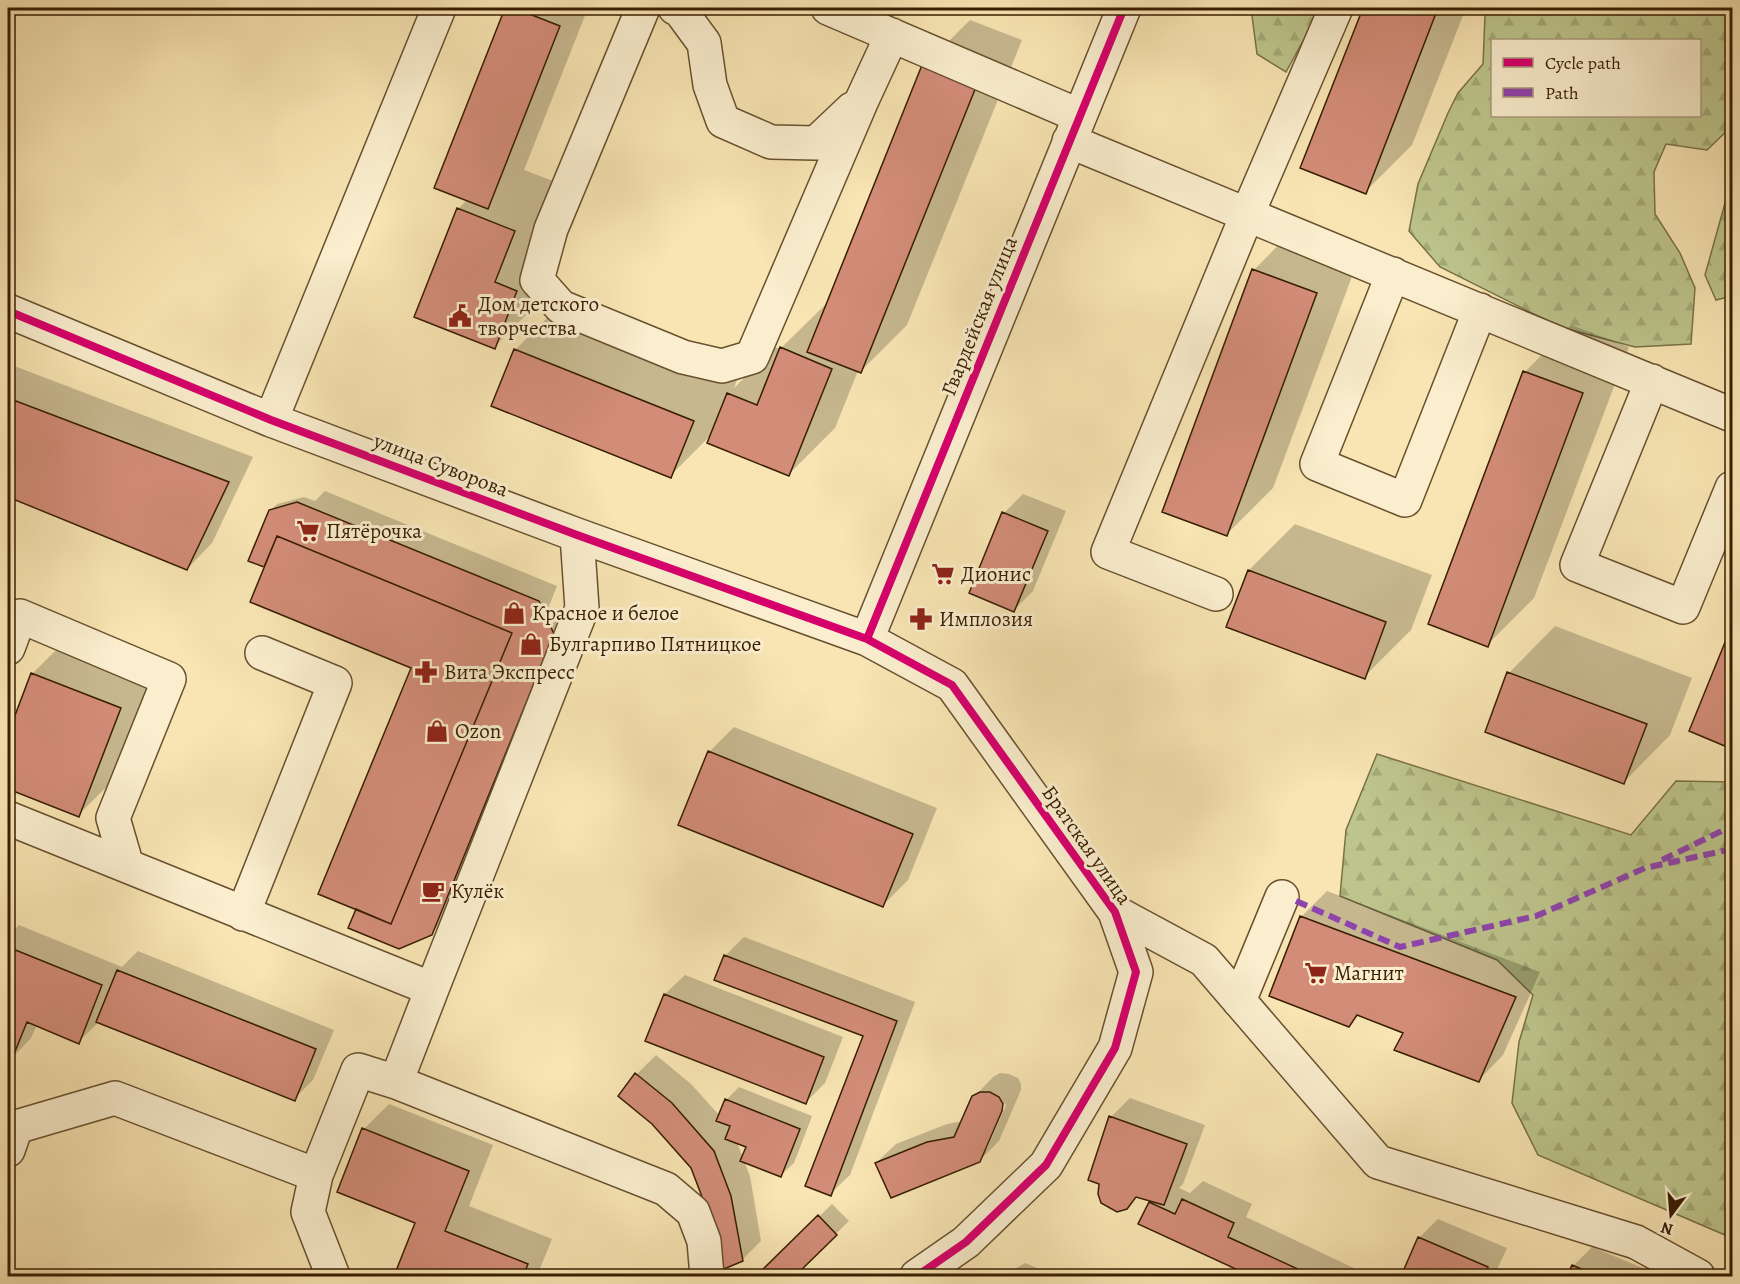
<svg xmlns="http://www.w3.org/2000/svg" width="1740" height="1284" font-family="Alegreya,serif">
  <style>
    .forest { fill: url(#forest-firs); stroke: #7a7247; stroke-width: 1.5; fill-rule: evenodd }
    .shadow { fill: #0003; fill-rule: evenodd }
    .building { fill: #d28c78; stroke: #381e02; stroke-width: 1.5 }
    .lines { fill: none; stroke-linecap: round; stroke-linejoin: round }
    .minor-casing { stroke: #68502e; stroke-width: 36 }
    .minor { stroke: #faeece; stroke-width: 33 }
    .quiet { stroke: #8e44ad; stroke-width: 6; stroke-dasharray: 12 6; stroke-linecap: butt }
    .cycleway-casing { stroke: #faeece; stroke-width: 11 }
    .cycleway { stroke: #d6006c; stroke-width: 8 }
    .labels { text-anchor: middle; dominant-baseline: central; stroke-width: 6; stroke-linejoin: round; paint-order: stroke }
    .poi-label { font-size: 21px; fill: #381e02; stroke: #faeece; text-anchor: start }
    .street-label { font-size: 21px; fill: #381e02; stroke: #faeece }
  </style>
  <defs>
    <pattern id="forest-firs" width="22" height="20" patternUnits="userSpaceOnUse" patternTransform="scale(1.5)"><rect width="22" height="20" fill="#bdc58c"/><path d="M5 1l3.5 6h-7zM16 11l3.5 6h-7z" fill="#a3a977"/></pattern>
  </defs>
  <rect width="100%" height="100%" fill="#f8e5b3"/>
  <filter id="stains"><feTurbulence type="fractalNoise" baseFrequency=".00333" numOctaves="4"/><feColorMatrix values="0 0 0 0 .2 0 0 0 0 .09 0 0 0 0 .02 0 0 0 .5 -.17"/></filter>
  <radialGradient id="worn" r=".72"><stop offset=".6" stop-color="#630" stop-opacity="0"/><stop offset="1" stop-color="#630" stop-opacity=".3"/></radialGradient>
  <path class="forest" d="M1251 8H1321L1286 72 1257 54Z
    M1487 8H1732V126L1707 150 1666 144 1654 172 1655 214 1680 253 1695 288 1691 344 1635 347 1560 327 1440 267 1409 231 1418 184 1448 113 1458 93 1483 64 1485 16ZM1492 40H1700V116H1492Z
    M1732 195V296L1716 300 1705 275 1727 196Z
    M1377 754 1631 835 1676 781 1732 782V1238L1538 1155 1512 1103 1519 1042 1533 995 1497 960 1340 896 1346 830Z"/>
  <path class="shadow" d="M507 8H588L524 170 561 184 541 300 494 347 458 209 468 199 436 187Z
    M1365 8H1466L1412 145 1365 192 1302 167Z
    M970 20 1022 40 907 325 860 372 858 371 835 428 789 474 711 435 670 476 515 350 562 303 739 375 734 388 775 347 780 349 828 302 924 66Z
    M1300 223 1363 247 1273 488 1227 534 1254 270Z
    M1571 325 1629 347 1534 598 1487 645 1525 372Z
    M9 364 253 457 212 543 187 569 8 495Z
    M325 491 557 586 549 606 559 627 437 927 431 933 358 908 413 667 269 561 264 566 270 511 277 504 304 497 315 501Z
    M1023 494 1066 511 1033 591 1014 610 1004 513Z
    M1295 524 1432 575 1411 630 1364 677 1249 570Z
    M1555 626 1692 678 1670 735 1624 782 1509 673Z
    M79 627 167 661 125 769 78 815 8 787V739L33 673Z
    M1732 629V747L1691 730Z
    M734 727 937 808 908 880 882 906 709 752Z
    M1327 891 1540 972 1503 1055 1478 1081 1405 1032 1359 1014 1348 1026 1271 995 1302 916Z
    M19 925 122 967 138 951 334 1030 313 1080 294 1099 98 1023 78 1042 37 1025 31 1038 12 1058 8 1056V936Z
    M744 937 915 1002 850 1175 830 1194 865 1036 725 956Z
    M685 975 843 1037 825 1083 806 1102 647 1041 665 994Z
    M656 1055 691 1084 720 1116 726 1100 739 1087 812 1116 794 1163 781 1175 744 1161 750 1176 761 1241 742 1260 709 1209 692 1168 653 1123 620 1095 637 1074ZM737 1142 748 1146 743 1158Z
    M1000 1073 1009 1074 1018 1078 1021 1084V1090L999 1141 979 1161 876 1163 896 1144 947 1124 963 1121 974 1097 993 1077ZM1004 1103 1006 1105 987 1149H984Z
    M1130 1098 1205 1125 1183 1184 1179 1188 1190 1193 1203 1181 1252 1204 1246 1217 1360 1271 1357 1276H1254L1140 1223 1152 1200 1138 1196 1126 1207 1111 1117Z
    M389 1104 493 1145 469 1206 552 1239 537 1276H395L417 1222 364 1129Z
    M832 1204 849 1221 793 1276H758Z
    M1438 1219 1507 1248 1494 1276H1402L1419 1238Z
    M1592 1247 1655 1273 1654 1276H1569L1573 1266Z
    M1025 1263 1056 1276H1003Z"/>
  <path class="building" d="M505 8H514L560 26 488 209 434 188Z
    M1363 8H1438L1366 194 1300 168Z
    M922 65 976 87 861 373 807 352Z
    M457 208 515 231 495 282 517 291 495 349 414 317Z
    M1252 269 1317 293 1227 536 1162 512Z
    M780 347 832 369 789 476 707 443 727 393 757 405Z
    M514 349 694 421 671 478 491 406Z
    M1523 371 1583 393 1488 647 1428 624Z
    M8 398 229 482 187 570 8 497Z
    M297 502 539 601 554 634 432 935 399 949 348 928 356 909 391 924 512 633 277 536 264 567 248 561 269 510Z
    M1002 512 1048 531 1014 612 969 593Z
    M277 536 512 633 391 924 318 894 411 668 250 602Z
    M1248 570 1386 622 1365 679 1226 627Z
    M1732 625V749L1689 731Z
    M1507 672 1647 724 1624 784 1485 732Z
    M31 673 121 708 79 817 8 789V734Z
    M708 751 913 834 883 907 678 825Z
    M1300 916 1516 997 1479 1082 1394 1050 1403 1033 1357 1015 1349 1027 1269 996Z
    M8 947 102 985 79 1044 27 1022 12 1059 8 1057Z
    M724 955 897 1021 831 1196 805 1186 863 1036 714 980Z
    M117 970 316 1049 295 1101 96 1022Z
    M664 994 824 1057 806 1104 645 1041Z
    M635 1073 672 1103 714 1151 731 1196 743 1261 719 1271 707 1210 691 1168 652 1124 618 1096Z
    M980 1092H990L999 1097 1003 1104 1002 1111 980 1162 891 1198 875 1163 927 1142 954 1137 972 1096Z
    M725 1099 800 1129 781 1177 740 1161 746 1147 725 1139 730 1126 716 1121Z
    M1109 1116 1187 1144 1164 1205 1136 1197 1127 1209 1117 1212 1101 1203 1098 1194 1099 1184 1088 1180Z
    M362 1128 469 1171 445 1231 528 1264 523 1276H394L415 1223 337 1192Z
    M1182 1199 1234 1223 1228 1237 1313 1276H1251L1138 1224 1149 1202 1175 1214Z
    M818 1215 837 1235 795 1276H756Z
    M1418 1237 1488 1267 1484 1276H1401Z
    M1572 1265 1598 1276H1567Z"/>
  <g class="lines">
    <g class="minor-casing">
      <path id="minor" d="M643 8 551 229 537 280 561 307 683 357 722 366 752 357 862 100 892 35
        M675 8 679 9 704 43 710 85 723 121 771 142 816 143 852 109
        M828 8 1080 116
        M1069 141 1732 415
        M1393 274 1317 464 1405 500 1480 310
        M8 311 271 420 577 535 867 639 952 685 1115 912 1136 972 1115 1048 1046 1165 966 1242 917 1276
        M1652 381 1577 565 1683 607 1732 488
        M271 420 439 8
        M1216 594 1108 552 1247 215 1336 8
        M867 639 1124 8
        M8 648 20 616 169 679 113 818 127 866
        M8 818 432 989 396 1082 666 1189 693 1212 704 1241 707 1276
        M1115 912 1204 960 1378 1162 1636 1242 1698 1276
        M243 914 335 683 262 653
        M432 989 582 608 577 535
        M1239 1001 1282 897
        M8 1150 16 1127 115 1098 316 1175 308 1212 333 1276
        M316 1175 358 1070 396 1082"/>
    </g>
    <use href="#minor" class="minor"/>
    <path class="quiet" d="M1662 860 1732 826
      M1296 901 1400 947 1536 916 1645 868 1732 849"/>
    <g class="cycleway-casing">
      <path id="cycleway" d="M8 311 271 420 577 535 867 639 952 685 1115 912 1136 972 1115 1048 1046 1165 966 1242 917 1276
        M867 639 1124 8"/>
    </g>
    <use href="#cycleway" class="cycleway"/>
  </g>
  <defs>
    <g id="civic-bare" transform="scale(1.8)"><path d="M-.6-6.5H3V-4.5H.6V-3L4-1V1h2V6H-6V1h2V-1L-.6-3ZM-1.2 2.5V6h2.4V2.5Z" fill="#8f2418" stroke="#faeece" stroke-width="2.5" paint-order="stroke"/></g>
    <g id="supermarket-bare" transform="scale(1.8)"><path d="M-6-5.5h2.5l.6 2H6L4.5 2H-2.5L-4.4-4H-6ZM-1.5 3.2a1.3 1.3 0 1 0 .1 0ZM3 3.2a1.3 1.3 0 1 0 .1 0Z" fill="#8f2418" stroke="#faeece" stroke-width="2.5" paint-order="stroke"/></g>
    <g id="shop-bare" transform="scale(1.8)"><path d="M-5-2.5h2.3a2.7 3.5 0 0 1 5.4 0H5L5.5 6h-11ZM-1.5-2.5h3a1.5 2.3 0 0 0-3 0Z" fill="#8f2418" stroke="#faeece" stroke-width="2.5" paint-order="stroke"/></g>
    <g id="pharmacy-bare" transform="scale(1.8)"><path d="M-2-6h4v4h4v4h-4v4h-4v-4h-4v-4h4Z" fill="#8f2418" stroke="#faeece" stroke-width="2.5" paint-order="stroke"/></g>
    <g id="cafe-bare" transform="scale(1.8)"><path d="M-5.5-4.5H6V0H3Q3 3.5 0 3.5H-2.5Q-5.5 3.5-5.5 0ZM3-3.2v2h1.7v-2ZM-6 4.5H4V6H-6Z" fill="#8f2418" stroke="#faeece" stroke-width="2.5" paint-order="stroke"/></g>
  </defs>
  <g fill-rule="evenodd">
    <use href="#civic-bare" x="460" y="316"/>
    <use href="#supermarket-bare" x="308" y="531"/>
    <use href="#supermarket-bare" x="943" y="574"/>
    <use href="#shop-bare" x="514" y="613"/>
    <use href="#pharmacy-bare" x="921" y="619"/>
    <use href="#shop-bare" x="531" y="644"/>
    <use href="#pharmacy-bare" x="426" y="672"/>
    <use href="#shop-bare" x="437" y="731"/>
    <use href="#cafe-bare" x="433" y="891"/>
    <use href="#supermarket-bare" x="1316" y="973"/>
  </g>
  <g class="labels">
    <g class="poi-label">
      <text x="478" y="304">Дом детского<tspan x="478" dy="24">творчества</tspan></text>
      <text x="326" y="531">Пятёрочка</text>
      <text x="961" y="574">Дионис</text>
      <text x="532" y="613">Красное и белое</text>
      <text x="939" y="619">Имплозия</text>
      <text x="549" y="644">Булгарпиво Пятницкое</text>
      <text x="444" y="672">Вита Экспресс</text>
      <text x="455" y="731">Ozon</text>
      <text x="451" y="891">Кулёк</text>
      <text x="1334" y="973">Магнит</text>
    </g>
    <g class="street-label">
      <text transform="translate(979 316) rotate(-68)">Гвардейская улица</text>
      <text transform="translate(441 465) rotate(21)">улица Суворова</text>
      <text transform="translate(1087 845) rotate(55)">Братская улица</text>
    </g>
  </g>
  <rect width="1740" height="1284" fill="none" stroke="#f8e5b3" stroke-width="30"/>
  <rect x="9" y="9" width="1722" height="1266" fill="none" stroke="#381e02" stroke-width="3"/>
  <rect x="15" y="15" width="1710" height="1254" fill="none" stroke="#381e02" stroke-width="1.5"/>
  <rect x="1491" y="39" width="210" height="78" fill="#faeece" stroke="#ac9b7c" stroke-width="1.5"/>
  <rect x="1503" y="58" width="30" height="9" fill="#d6006c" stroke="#ac9b7c" stroke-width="1.5"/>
  <text x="1545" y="69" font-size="18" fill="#381e02">Cycle path</text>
  <rect x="1503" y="88" width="30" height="9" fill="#8e44ad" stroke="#ac9b7c" stroke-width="1.5"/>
  <text x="1545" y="99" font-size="18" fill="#381e02">Path</text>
  <g transform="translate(1671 1215) rotate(196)" stroke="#faeece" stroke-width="4.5" paint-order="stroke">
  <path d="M0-4.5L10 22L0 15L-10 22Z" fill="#381e02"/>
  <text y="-9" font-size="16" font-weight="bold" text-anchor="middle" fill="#381e02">N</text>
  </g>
  <rect width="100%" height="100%" filter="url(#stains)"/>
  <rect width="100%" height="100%" fill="url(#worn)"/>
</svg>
